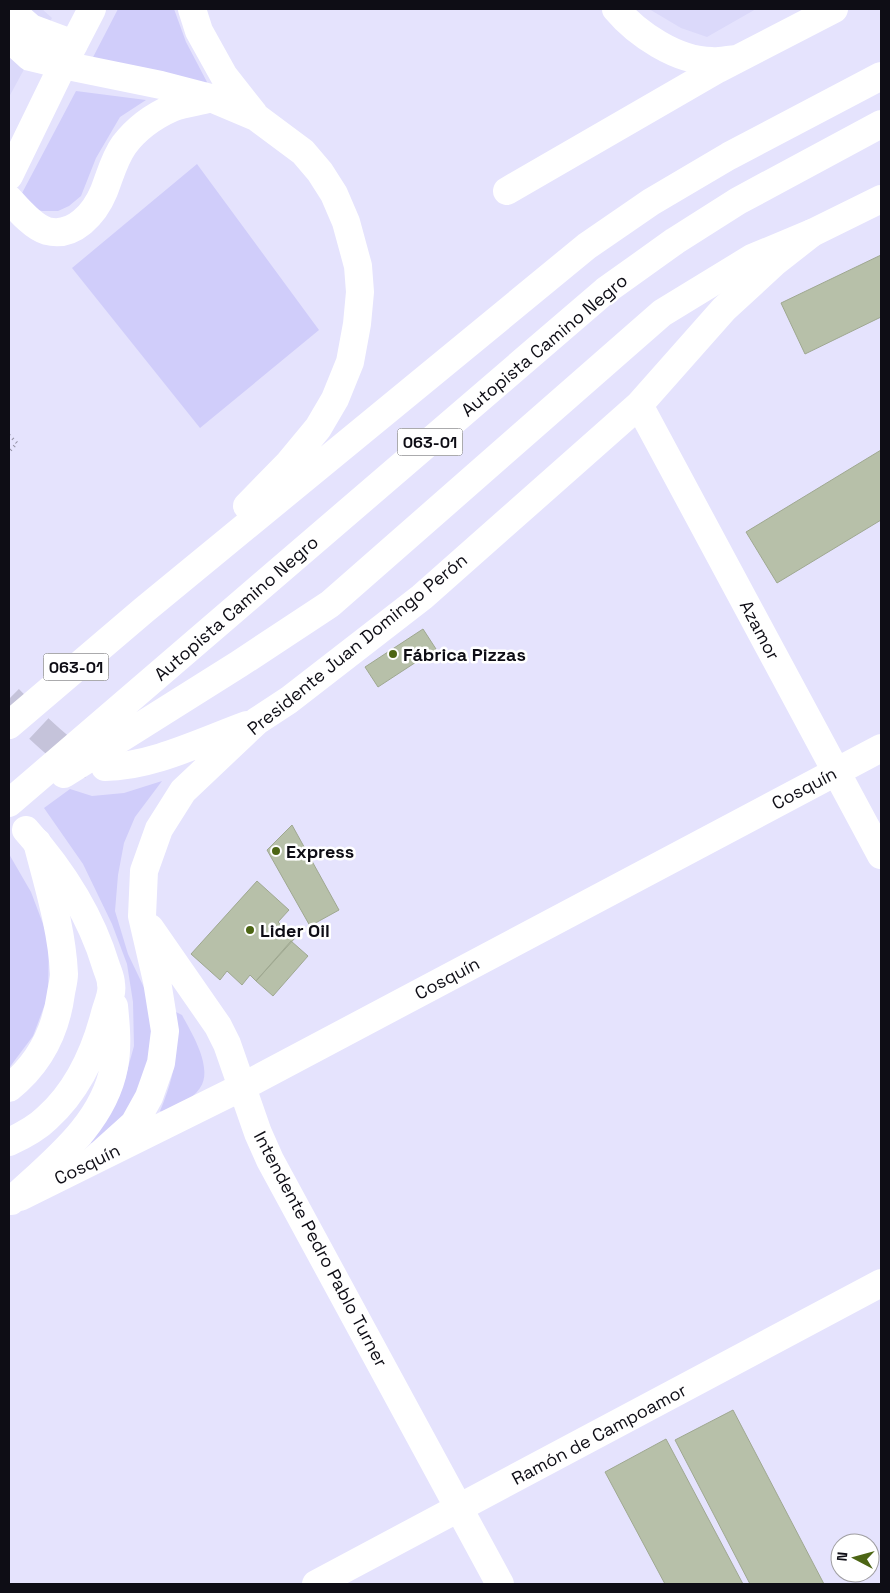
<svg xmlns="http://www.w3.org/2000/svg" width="890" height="1593" font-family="'Space Grotesk',sans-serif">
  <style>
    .built { fill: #dbd9fa }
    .green { fill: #d0cdfa }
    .building { fill: #b7c0a9; stroke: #9fa891 }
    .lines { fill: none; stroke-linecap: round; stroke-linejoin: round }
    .minor-tunnel { stroke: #c5c3da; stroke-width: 28; stroke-dasharray: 28 14; stroke-linecap: butt }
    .path { stroke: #9290a3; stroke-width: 3; stroke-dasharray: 1 4; stroke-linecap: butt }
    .minor { stroke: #fff; stroke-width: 28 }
    .major { stroke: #fff; stroke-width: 28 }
    .highway { stroke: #fff; stroke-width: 28 }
    .poi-dot { fill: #4c6514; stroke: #fff; stroke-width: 2 }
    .labels { text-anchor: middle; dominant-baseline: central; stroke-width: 5; stroke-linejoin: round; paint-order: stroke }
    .shield { fill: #fff; stroke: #56565b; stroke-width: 1 }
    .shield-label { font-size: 16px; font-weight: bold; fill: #0e0d15 }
    .street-label { font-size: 18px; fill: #0e0d15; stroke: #fff }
    .poi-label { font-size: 18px; font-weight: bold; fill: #0e0d15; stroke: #fff; text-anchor: start }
  </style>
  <rect width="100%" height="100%" fill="#e5e3fd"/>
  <path class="built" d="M9 9H42L52 18 9 97Z
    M649 9H756L707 37 681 28Z"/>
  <path class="green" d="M118 9H174L186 42 207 82 205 84 90 63Z
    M76 91 146 100 120 117 96 158 81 196 69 206 58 211H42L30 208 21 195Z
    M197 164 319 330 200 428 72 268Z
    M162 781 135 817 124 843 118 875 115 911 128 954 149 998 153 1030 151 1069 139 1100 93 1144 89 1141 124 1082 134 1046 133 1002 127 964 112 924 83 864 44 808 70 789 92 796 124 793Z
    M9 854 31 892 49 940 48 996 33 1036 9 1068Z
    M176 1012 182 1015C191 1032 214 1068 200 1088 192 1100 177 1106 165 1114L160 1111C174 1077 180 1051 173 1014Z"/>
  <path class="building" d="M881 255V317L805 354 781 303Z
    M881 450V520L777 583 746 532Z
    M423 629 436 649 378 687 365 667Z
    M292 825 339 910 310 926 267 850Z
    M257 881 289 910 278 922 295 938 256 981 250 975 242 985 227 971 220 980 191 954Z
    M291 941 308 956 273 996 256 981Z
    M733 1410 824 1584H750L675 1440Z
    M666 1439 743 1584H665L605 1472Z"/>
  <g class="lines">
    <path class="minor-tunnel" d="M9 699C25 715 68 760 88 764"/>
    <path class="path" d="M9 435 17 443 9 452"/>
    <path class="minor" d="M9 9 31 28 74 44
      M616 9C637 34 677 61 712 61 719 62 728 60 735 59
      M9 38 30 57 63 65
      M9 176 63 65 92 9
      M507 191 718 69 834 9
      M639 405 881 855
      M105 767C151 767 203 741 247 725
      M150 928 218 1026 227 1044 258 1133 270 1160 500 1584
      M95 1159 134 1124 149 1097 161 1063 165 1031 157 981 142 916 144 871 159 829 183 791 257 721 289 700 422 597 639 405 724 309 775 262 812 233 881 199
      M20 1197 242 1087 881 748
      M316 1584 881 1283"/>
    <path class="major" d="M9 1142C22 1136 36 1129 47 1118 77 1091 95 1052 105 1013 107 1005 113 993 111 984 111 978 108 972 106 966 91 916 61 869 26 830
      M11 1201C51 1163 103 1125 114 1067 118 1047 116 1026 114 1006"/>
    <path class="highway" d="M192 9 199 31 224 76 254 114
      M63 65 161 85 211 98 256 117 303 152 320 172 334 194 346 222 358 266 360 292 357 324 350 362 335 399 318 428 289 463 247 506
      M9 199C18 209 33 227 47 231 74 238 95 213 104 191 110 176 114 159 124 145 136 129 154 116 172 108 183 103 197 102 209 99
      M9 725 144 610 587 246 651 202 729 156 881 76
      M64 774 239 664 330 604 662 313 752 258 812 233
      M9 803 605 291 675 241 738 201 881 124
      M9 1088C39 1064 56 1031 61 993 62 987 64 980 64 974 62 929 48 885 37 842"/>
  </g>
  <g class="poi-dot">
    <circle cx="393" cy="654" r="5"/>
    <circle cx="276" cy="851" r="5"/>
    <circle cx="250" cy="930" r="5"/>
  </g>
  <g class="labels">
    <g class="shield">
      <rect x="397.5" y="428.5" width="65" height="27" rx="4"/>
      <rect x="43.5" y="653.5" width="65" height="27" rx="4"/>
    </g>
    <g class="shield-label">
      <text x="430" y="442">063-01</text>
      <text x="76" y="667">063-01</text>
    </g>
    <g class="street-label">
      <text transform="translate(544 345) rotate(-40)">Autopista Camino Negro</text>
      <text transform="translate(236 608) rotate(-41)">Autopista Camino Negro</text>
      <text transform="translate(760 630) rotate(62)">Azamor</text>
      <text transform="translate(357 644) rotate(-39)">Presidente Juan Domingo Perón</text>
      <text transform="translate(804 788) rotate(-28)">Cosquín</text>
      <text transform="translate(447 978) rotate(-28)">Cosquín</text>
      <text transform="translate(87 1164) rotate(-26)">Cosquín</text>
      <text transform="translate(321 1249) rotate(62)">Intendente Pedro Pablo Turner</text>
      <text transform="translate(599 1434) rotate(-28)">Ramón de Campoamor</text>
    </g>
    <g class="poi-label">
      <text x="403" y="654">Fábrica Pizzas</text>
      <text x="286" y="851">Express</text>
      <text x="260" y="930">Lider Oil</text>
    </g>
  </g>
  <rect width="890" height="1593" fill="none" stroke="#0e0d15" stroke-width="20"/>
  <g transform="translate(855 1558) rotate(276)"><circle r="24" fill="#ffffff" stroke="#9f9ea1"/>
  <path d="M0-4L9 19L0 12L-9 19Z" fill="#4c6514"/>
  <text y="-8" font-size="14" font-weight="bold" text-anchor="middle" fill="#0e0d15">N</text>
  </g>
</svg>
